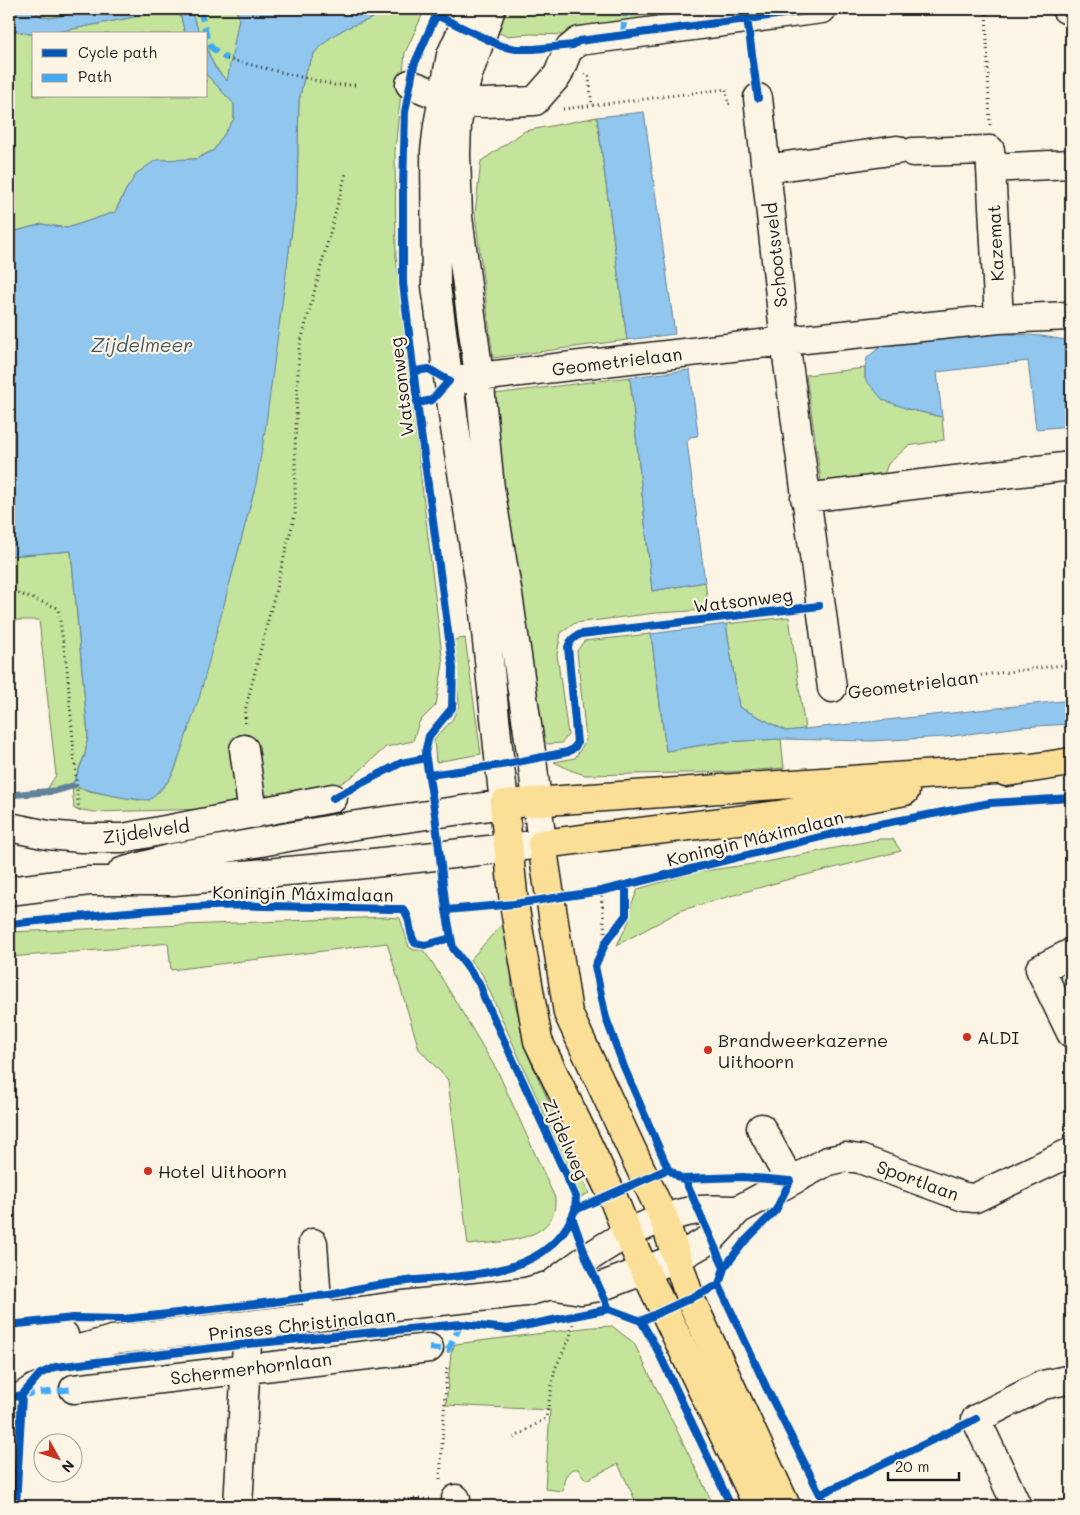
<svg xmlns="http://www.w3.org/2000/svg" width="1080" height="1515" font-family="Mali,sans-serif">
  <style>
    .green { fill: #c4e39b; stroke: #70805c }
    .water { fill: #91c6ee; stroke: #62829a }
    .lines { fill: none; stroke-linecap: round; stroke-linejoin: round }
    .stream { stroke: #62829a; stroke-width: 7 }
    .minor-casing { stroke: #1c1c1c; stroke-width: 31 }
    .major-casing { stroke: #1c1c1c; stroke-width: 31 }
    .path { stroke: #1c1c1c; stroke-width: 3; stroke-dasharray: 1 4; stroke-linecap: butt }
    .minor { stroke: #fcf5e5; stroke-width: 28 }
    .major { stroke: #fbdf96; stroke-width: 28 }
    .quiet { stroke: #3fa9f5; stroke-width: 6; stroke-dasharray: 12 6; stroke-linecap: butt }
    .cycleway-casing { stroke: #fcf5e5; stroke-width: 11 }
    .cycleway { stroke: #0057b8; stroke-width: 8 }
    .poi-dot { fill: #c8321e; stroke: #fcf5e5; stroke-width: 2 }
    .labels { text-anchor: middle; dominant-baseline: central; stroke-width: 4.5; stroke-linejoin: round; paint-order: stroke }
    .street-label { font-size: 18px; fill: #1c1c1c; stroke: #fcf5e5 }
    .poi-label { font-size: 18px; fill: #1c1c1c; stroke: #fcf5e5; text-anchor: start }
    .water-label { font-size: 19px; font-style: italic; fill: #455866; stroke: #fcf5e5 }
  </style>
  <rect width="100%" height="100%" fill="#fcf5e5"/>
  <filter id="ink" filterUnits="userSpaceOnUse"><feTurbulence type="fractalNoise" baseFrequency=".02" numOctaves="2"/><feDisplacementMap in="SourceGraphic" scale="10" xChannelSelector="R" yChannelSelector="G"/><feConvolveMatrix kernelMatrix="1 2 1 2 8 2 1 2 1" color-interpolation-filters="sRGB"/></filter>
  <g filter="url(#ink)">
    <path class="green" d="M34 9H99L50 18 40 16Z
      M190 9H236L239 18 228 82C213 66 206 55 206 34H200Z
      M389 9H425L405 53 395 151 396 256 402 316 443 664 436 705 419 722 413 741 386 747 356 774 333 788 208 809 95 812 74 809 72 785 46 791 56 775 39 620H9V556L71 551 88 735 85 754 72 786 89 791 139 800 159 792 169 780 175 769 234 567 246 520 275 352 285 279 297 192 299 101 305 73 315 52 331 37 346 28 368 20 388 11Z
      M501 9H747L566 35 531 34 506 36 492 30Z
      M170 10 181 17 185 34H47Z
      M9 29 34 35V96H206V74L234 104V119L214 150 196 159 156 161 137 173 126 190 115 212 67 228 42 224 9 233V77C11 64 9 44 9 29Z
      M597 117 627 340 493 358 475 214 481 161 525 131Z
      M865 368V379L908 409 942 417 944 440 908 446 888 464 881 482 822 488 806 375Z
      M630 377 652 591 705 582 709 610 656 613 575 623 561 633 557 654 568 735 562 743 548 744 543 740 514 595 494 394Z
      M789 617 805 729 786 731 739 707 726 624Z
      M651 634 666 751 722 742 781 739 784 768 732 772 585 775 570 770 554 762 575 758 586 740 577 651 584 641Z
      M465 638 481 754 436 762 434 740 452 720 459 705 453 640Z
      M879 839H893L901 851 786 880 682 910 617 945 629 921 632 903 638 889 697 872 766 862Z
      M509 916 512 991 528 1055 589 1193 581 1197 482 974 470 960Z
      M385 917 400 918 409 947 414 950H423L432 962 498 1072 555 1198C555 1203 555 1210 553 1214 543 1243 493 1242 468 1245L448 1080 419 1049 387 943 171 970 168 943 124 948 9 957V932Z
      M612 1326 634 1343 714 1506H638L618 1464 586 1480 578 1469H573C564 1474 564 1481 563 1491L545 1489 550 1410 446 1405 451 1353 455 1344 592 1327Z"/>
    <path class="water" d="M9 9H34L40 16 50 18 99 9H190L200 34H185L181 17 170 10 47 34H34V35L9 29Z
      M236 9H389L388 11 368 20 346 28 331 37 315 52 305 73 299 101 297 192 265 431 256 484 200 695 175 769 169 780 150 800C124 800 97 792 72 786L85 755 88 735 71 551 9 556V233L42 224 67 228 115 212 126 190 137 173 156 160 196 159 214 150 234 119V104L206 74V48L215 68 227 81 239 18Z
      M644 112 675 334 627 340 597 117Z
      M998 333 1042 336 1071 341V426L1036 429 1028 361 937 372 942 417 908 409 883 400 865 379V368L867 358 882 345Z
      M690 370 698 434 697 436 690 437 687 442 705 582 652 591 630 377Z
      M726 624 739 707 786 731 1071 700V724L1019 727 946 737 871 741 781 739 722 742 666 751 651 634Z"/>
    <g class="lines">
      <path class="stream" d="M9 795 55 791 72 786"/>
      <g class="minor-casing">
        <path id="minor" d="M1066 9H1071
          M410 84 443 97 461 101 485 103 535 101 558 75 568 50 579 41 822 9
          M758 98 785 341 832 688
          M913 152 990 150 999 319
          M991 168 1071 164
          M765 169 897 150
          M461 379 785 341 999 319 1071 316
          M805 498 1071 466
          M244 749 253 814
          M9 827 48 835 81 838H123L333 798
          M122 872 172 858 350 826 504 804 483 603 454 422 436 286 435 151 438 125 451 55 472 9
          M9 891 89 881H174L355 865 542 844 532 759 509 601 490 488 479 376 458 217 456 154 457 123 467 78 491 9
          M1071 953 1040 969 1071 1033
          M761 1128 790 1181
          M313 1243 318 1317
          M551 1285C594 1252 644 1217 699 1210 712 1209 725 1210 738 1210
          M9 1343 14 1340 64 1335
          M9 1370C34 1351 53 1355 82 1348 92 1346 102 1343 112 1340L318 1317 403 1305 526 1292 551 1285 581 1290 600 1287 677 1258 712 1238 738 1210 828 1161 846 1157 860 1159 964 1197 975 1198 1071 1152
          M74 1389 429 1348
          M238 1506 248 1325
          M456 1506V1499
          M1017 1506 976 1419 1043 1385 1067 1380"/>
      </g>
      <g class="major-casing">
        <path id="major" d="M1006 772 1071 762
          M758 1506 627 1233 612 1195 538 1041 514 904 504 804 1024 768
          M786 1506 690 1298 664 1219 568 1013 542 844 779 815 905 791"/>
      </g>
      <path class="path" d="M986 9 990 126
        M227 59 334 85H357
        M584 74 589 77 592 106
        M563 109 726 89 728 104 732 103
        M420 426 430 425
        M9 590 58 608 67 668 79 813
        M857 691 1071 664
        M245 723V711L295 514V449L299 349 346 173
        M601 891 606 942
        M9 1425 20 1426
        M514 1438 546 1418 555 1369 570 1337 575 1315
        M440 1479 447 1365
        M72 1500 184 1506
        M264 1503 430 1499"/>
      <use href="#minor" class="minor"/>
      <use href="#major" class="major"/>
      <path class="quiet" d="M200 9 208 42 212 48 227 59
        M623 35 625 9
        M429 1348 448 1350 461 1324
        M22 1395 74 1389"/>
      <g class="cycleway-casing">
        <path id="cycleway" d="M439 9 414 65 405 112 403 188V283L420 426 453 668 452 708 429 736 425 753 435 814 446 910 453 948 479 983 484 997 576 1197 575 1210 572 1217 587 1260 609 1309 641 1321 657 1349 731 1506
          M436 15 501 46 516 49H534L573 45 579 41 822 9
          M747 18 758 98
          M415 371 429 369 449 381 432 400 418 403
          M429 775 501 765 568 752 575 747 577 743 568 647C570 640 574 637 581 634L819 606
          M333 798 401 763 426 758
          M626 886V915L606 942 595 966 606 1018 624 1067 668 1169 686 1182 724 1268 719 1285 767 1389 826 1506
          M446 910 514 904 601 891 849 830 990 803 1071 798
          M9 924C77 917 145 909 213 906 277 904 340 909 403 909 412 918 408 933 415 943L425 945 451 938
          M682 1179 743 1177 790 1181 776 1210 744 1242 724 1268
          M575 1210 668 1169
          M641 1321 719 1285
          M9 1325 73 1318 124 1319 273 1302 316 1296C332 1296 345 1291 361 1288 373 1285 386 1284 399 1282 457 1274 543 1281 572 1217
          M9 1398 22 1395 40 1374 55 1367 247 1344 461 1324 508 1329 609 1309
          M821 1494 976 1419
          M16 1506 22 1395"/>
      </g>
      <use href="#cycleway" class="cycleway"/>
    </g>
  </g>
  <g class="poi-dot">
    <circle cx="967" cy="1037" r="5"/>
    <circle cx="708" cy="1050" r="5"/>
    <circle cx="148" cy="1171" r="5"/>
  </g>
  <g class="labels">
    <g class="street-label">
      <text transform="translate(995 243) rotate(-93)">Kazemat</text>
      <text transform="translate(775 255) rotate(-96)">Schootsveld</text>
      <text transform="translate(617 361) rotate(-7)">Geometrielaan</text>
      <text transform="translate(401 387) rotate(-97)">Watsonweg</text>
      <text transform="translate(743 600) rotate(-7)">Watsonweg</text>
      <text transform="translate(913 684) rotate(-7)">Geometrielaan</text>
      <text transform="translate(146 831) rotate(-8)">Zijdelveld</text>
      <text transform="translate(755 838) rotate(-14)">Koningin Máximalaan</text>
      <text transform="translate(303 893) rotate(1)">Koningin Máximalaan</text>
      <text transform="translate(566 1139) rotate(66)">Zijdelweg</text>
      <text transform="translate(918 1180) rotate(20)">Sportlaan</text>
      <text transform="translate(302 1324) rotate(-6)">Prinses Christinalaan</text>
      <text transform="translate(251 1368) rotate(-7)">Schermerhornlaan</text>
    </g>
    <g class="poi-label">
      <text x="977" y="1037">ALDI</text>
      <text x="718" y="1040">Brandweerkazerne<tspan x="718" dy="21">Uithoorn</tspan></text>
      <text x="158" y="1171">Hotel Uithoorn</text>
    </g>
    <g class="water-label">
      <text x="142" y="344">Zijdelmeer</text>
    </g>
  </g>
  <rect width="1080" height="1515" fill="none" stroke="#fcf5e5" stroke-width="30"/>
  <rect x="15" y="15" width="1050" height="1485" fill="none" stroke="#1c1c1c" stroke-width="2" filter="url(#ink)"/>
  <rect x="32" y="32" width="175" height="65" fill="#fcf5e5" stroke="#a29e95"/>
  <rect x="42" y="49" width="25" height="8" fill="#0057b8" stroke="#a29e95"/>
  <text x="78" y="58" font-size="15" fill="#1c1c1c">Cycle path</text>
  <rect x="42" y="74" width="25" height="8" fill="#3fa9f5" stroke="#a29e95"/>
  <text x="78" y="82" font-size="15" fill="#1c1c1c">Path</text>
  <g transform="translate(58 1458) rotate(130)"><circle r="24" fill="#fcf5e5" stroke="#a29e95"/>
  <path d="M0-4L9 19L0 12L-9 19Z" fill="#c8321e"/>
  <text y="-8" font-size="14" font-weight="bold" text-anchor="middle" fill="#1c1c1c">N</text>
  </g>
  <path d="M888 1472v8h71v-8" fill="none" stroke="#1c1c1c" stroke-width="2.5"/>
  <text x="895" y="1472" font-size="15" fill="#1c1c1c" stroke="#fcf5e5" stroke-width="4" paint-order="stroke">20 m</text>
</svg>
